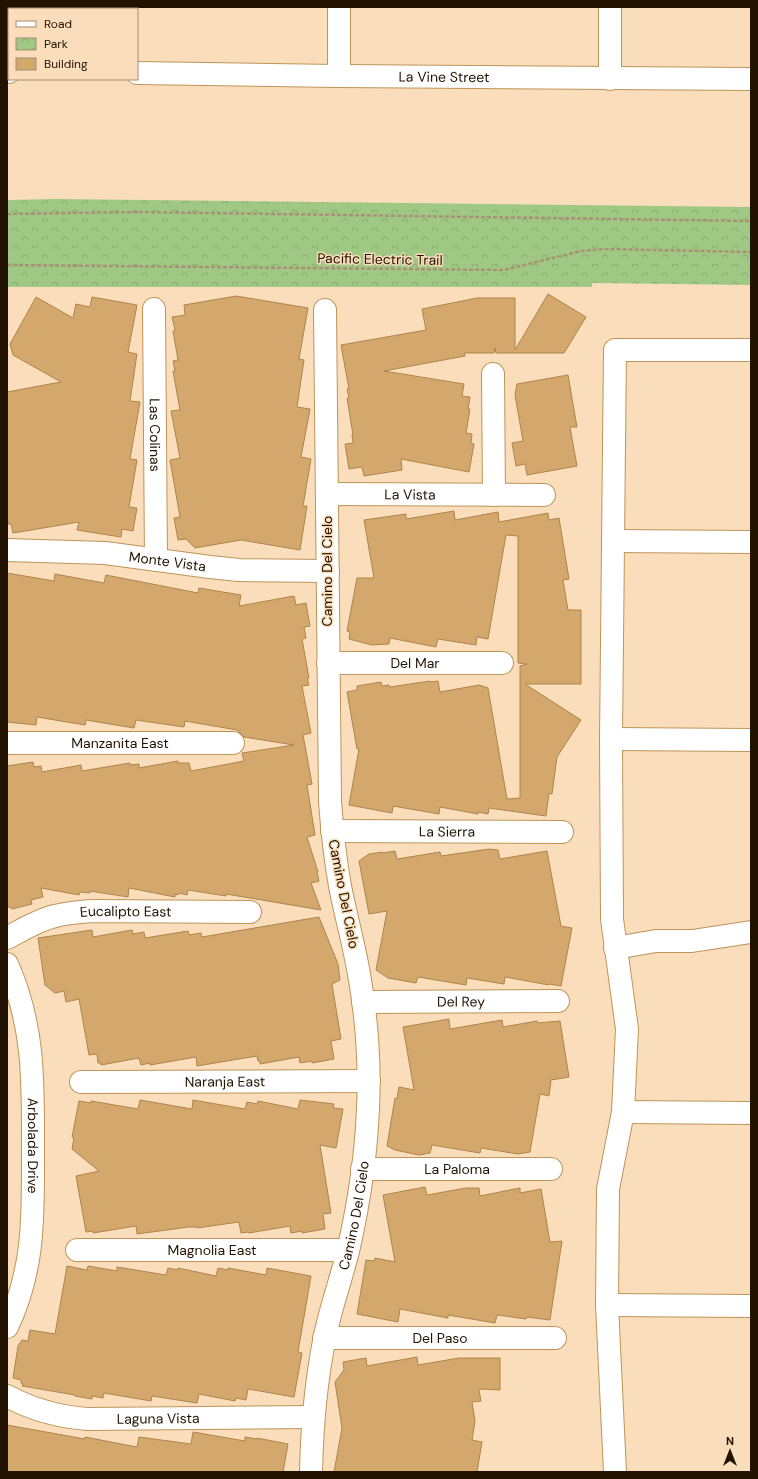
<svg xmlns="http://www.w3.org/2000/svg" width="758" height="1479" font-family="'DM Sans',sans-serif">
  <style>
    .park { fill: url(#park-crowns) }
    .building { fill: #d4a86d; stroke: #af844b }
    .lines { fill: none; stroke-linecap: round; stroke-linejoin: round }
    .minor-casing { stroke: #bf9359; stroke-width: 24 }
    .path { stroke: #a89174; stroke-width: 2.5; stroke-dasharray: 4 2; stroke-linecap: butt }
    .minor { stroke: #fff; stroke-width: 22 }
    .labels { text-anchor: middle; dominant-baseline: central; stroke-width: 3; stroke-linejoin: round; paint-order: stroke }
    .street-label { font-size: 14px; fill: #221200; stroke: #fadebb }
  </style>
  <defs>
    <pattern id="park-crowns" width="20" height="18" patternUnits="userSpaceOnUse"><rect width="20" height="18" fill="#a0c885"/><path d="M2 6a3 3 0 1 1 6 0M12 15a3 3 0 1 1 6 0" fill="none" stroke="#8aab71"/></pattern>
  </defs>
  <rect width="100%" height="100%" fill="#fadebb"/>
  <path class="park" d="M56 199 751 207V285L592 283V287H7V200Z"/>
  <path class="building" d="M548 294 586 317 564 353H496L495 348 494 353H464L465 356 384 371 464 384 462 396 470 397 468 409H470L466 433 472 434 471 443 474 444 469 472 401 459 402 470 364 476 362 467 349 469 345 444 353 443 352 435H353L347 398H349L347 389H349L341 345 426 330 422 309 477 298H515V350Z
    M236 296 308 308 299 359 304 360 297 407 310 409 301 457 311 459 303 506H307L300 550 241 540 195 548 186 539 178 540 174 518 180 517 170 460 180 458 171 411 180 410 173 371H175L173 361 178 360 173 331 175 330 172 317 185 315 184 305Z
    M36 297 73 318 76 304 90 307 92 297 137 305 128 352 137 354 130 401 140 402 130 459 137 460 129 507 137 508 133 531 122 529 121 537 77 530 79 522 13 533 11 524H8L7 514V392L61 382 13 355 10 344Z
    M568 375 577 427H570L577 466 527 475 525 464 516 466 512 443 523 441 515 395 517 384Z
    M454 511 455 520 498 512 499 522 548 513 549 520 559 518 569 579 563 580 568 610H581V684H525L581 720 557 757 552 794 549 793 546 816 489 808 488 814 478 812V814L440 807 439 814 393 806 392 813 349 805 359 749H357L347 692 357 690V686L381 682 382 686 389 685 390 687 430 681V682L438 681 440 692 479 685 488 688 507 799 520 798V666L527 664 518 663V536L506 535 488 639 477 637 476 645 438 639 436 647 390 638 389 644 372 645 349 639 350 632 347 631 357 578H374L364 520 406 514V519Z
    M7 573 54 581 55 574 104 583 106 575 198 593 199 588 241 595 239 606 294 596 296 605 306 603 310 626 304 627 306 638 302 639 309 678H307L309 685 302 686 311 733 303 735 312 784 307 785 315 835 307 837 318 872H317L319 881 311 883 321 910 226 894V896L188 890 187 895 179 893 178 895 175 894V897L129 888 128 897 90 891V893L80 892 79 895 41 888 43 897 31 900 32 904 12 909 10 907H7V766L33 762 34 767 41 766 42 772 81 765 82 771 130 763V765L139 764V768L178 761V763H189L191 771 244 761 242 753 294 745 244 737 237 730 185 721 184 727 136 720 134 728 86 720 85 725 37 717 36 725 7 722Z
    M489 849 498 850 500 859 547 851 561 926 572 928 561 986 549 984V985L505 977 504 984 467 978 466 985 418 977 416 983 388 978 376 970 387 911 369 914 359 861 369 854 382 852V853L395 851 397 859 440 852 441 856Z
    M319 917 338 964 340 980 332 984 341 1039 331 1041 334 1059 312 1063V1061L300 1063 299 1057 260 1064V1061H258L257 1056 197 1066 196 1057 150 1065V1063L141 1065 139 1058 101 1065V1063H98L97 1054 89 1055 79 999 66 1002 64 991 55 993 45 985 38 938 92 930 93 937 132 930 133 934 144 932 145 938 188 931 189 935 201 933 202 937Z
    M449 1019 450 1029 502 1020 503 1027 537 1021 538 1023 560 1021 569 1077 551 1080 549 1096 540 1094 530 1152 518 1154 481 1148 480 1153 432 1145 430 1153 419 1155 395 1150 387 1146 395 1098 397 1099 399 1087 414 1090 403 1027Z
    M140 1100 192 1109 193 1100 245 1109 247 1102 257 1104 258 1101 298 1109 300 1100 334 1104 333 1108 343 1109 336 1148 320 1145 331 1213 323 1214 325 1229 302 1233V1231L291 1233 290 1226 249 1233 248 1232 241 1233 239 1222 197 1228V1227H189L137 1234 136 1226 93 1233V1231L86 1232 76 1176 99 1171 72 1149 74 1138 72 1137 79 1101 91 1103V1101L138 1109Z
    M425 1187 427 1195 466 1188H479L480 1196 520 1188V1193L541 1189 550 1242 562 1241 550 1320 527 1317 526 1319 497 1315 495 1323 448 1315V1318L400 1309 398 1322 357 1314 366 1260 374 1261 375 1258 395 1262 383 1195Z
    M67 1266 87 1270 88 1266 117 1271V1267L166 1275 168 1268 178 1270V1268L216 1276 218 1268 228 1270V1268L266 1275 267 1268 311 1276 298 1352 302 1353 294 1397 248 1389 246 1400 236 1398 235 1401 199 1394 197 1403 152 1396 151 1401 104 1393 103 1398 92 1396V1399L75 1396V1395L22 1386 23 1384 21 1383V1380L13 1378 18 1346 22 1340 28 1341 30 1330 55 1334Z
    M417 1357 418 1365 459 1358H500V1390L481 1389 479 1390 481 1401 472 1402 475 1421 472 1440 482 1442 477 1472H334L342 1428 335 1382 344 1370 343 1362 366 1358 367 1366Z
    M7 1425 85 1439V1437L137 1447 139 1437 191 1444 193 1432 245 1441V1437L257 1439V1438L288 1444 283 1472H7Z"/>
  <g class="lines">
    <g class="minor-casing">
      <g id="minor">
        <path d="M64 7V9"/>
        <path d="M7 72H9"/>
        <path id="s1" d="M137 73 339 76 751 79"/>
        <path d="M339 76V7"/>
        <path d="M610 79V7"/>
        <path id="s2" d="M154 309 156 560"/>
        <path d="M493 374 494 495"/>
        <path id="s3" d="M327 494 544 495"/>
        <path d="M613 541 751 542"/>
        <path id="s4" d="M7 550 105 553 210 567 239 570 328 571"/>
        <path id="s5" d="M328 663H502"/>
        <path d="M611 739 751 740"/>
        <path id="s6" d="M7 743H233"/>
        <path id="s7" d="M332 831 562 832"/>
        <path id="s8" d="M7 938C22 930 38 920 55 916 67 913 79 912 92 911L250 912"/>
        <path d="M615 948 656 941H692L751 932"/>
        <path id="s9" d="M7 964C35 1027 33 1083 33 1151 33 1214 35 1269 7 1327"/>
        <path id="s10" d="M363 1002 558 1001"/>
        <path id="s11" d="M81 1082 369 1081"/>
        <path d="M623 1112 751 1113"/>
        <path id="s12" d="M362 1169H551"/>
        <path id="s13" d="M77 1250H348"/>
        <path d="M607 1305 751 1306"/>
        <path id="s14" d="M324 1338H555"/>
        <path id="s15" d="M7 1396C33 1410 58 1417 88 1419L313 1417"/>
        <path id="s16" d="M311 1472C312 1426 316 1381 325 1336 331 1306 342 1277 349 1247 359 1202 366 1156 368 1109 370 1066 367 1022 360 980 355 948 346 917 340 886 335 858 332 830 330 801L325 310"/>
        <path d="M615 1472 607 1305 608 1189 623 1112 627 1029 612 919 611 739 615 350H751"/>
      </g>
    </g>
    <path class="path" d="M7 214 137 212 751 221
      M7 265 504 270 581 251 604 249 751 252"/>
    <use href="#minor" class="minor"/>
  </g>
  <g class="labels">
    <g class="street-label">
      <text stroke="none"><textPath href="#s1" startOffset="307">La Vine Street</textPath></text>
      <text transform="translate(380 259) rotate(1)">Pacific Electric Trail</text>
      <text stroke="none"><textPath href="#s2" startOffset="126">Las Colinas</textPath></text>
      <text stroke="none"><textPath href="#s3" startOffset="83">La Vista</textPath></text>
      <text stroke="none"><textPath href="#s4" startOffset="161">Monte Vista</textPath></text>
      <text transform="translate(327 571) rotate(-90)">Camino Del Cielo</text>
      <text stroke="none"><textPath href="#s5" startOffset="87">Del Mar</textPath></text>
      <text stroke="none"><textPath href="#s6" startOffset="113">Manzanita East</textPath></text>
      <text stroke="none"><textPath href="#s7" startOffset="115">La Sierra</textPath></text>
      <text transform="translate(344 894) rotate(79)">Camino Del Cielo</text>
      <text stroke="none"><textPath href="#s8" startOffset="124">Eucalipto East</textPath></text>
      <text stroke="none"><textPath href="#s10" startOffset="98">Del Rey</textPath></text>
      <text stroke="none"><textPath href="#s11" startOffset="144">Naranja East</textPath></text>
      <text stroke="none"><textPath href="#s9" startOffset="185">Arbolada Drive</textPath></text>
      <text stroke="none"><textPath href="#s12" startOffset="95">La Paloma</textPath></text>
      <text stroke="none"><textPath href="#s16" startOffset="261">Camino Del Cielo</textPath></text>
      <text stroke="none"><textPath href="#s13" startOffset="135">Magnolia East</textPath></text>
      <text stroke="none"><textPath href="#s14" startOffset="116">Del Paso</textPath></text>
      <text stroke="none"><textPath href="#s15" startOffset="155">Laguna Vista</textPath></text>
    </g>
  </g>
  <rect width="758" height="1479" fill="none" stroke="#221200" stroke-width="16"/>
  <rect x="8" y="8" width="130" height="72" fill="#fadebb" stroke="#a48c70"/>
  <rect x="16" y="21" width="20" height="6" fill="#ffffff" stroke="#a48c70"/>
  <text x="44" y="28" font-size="12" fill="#221200">Road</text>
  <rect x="16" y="38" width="20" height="12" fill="url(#park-crowns)" stroke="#a48c70"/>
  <text x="44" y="48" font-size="12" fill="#221200">Park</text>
  <rect x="16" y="58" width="20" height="12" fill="#d4a86d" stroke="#a48c70"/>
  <text x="44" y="68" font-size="12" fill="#221200">Building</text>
  <g transform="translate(730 1451)" stroke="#fadebb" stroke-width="3" paint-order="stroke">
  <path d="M0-3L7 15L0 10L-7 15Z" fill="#221200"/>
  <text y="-6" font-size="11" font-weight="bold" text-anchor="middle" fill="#221200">N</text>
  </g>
</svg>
